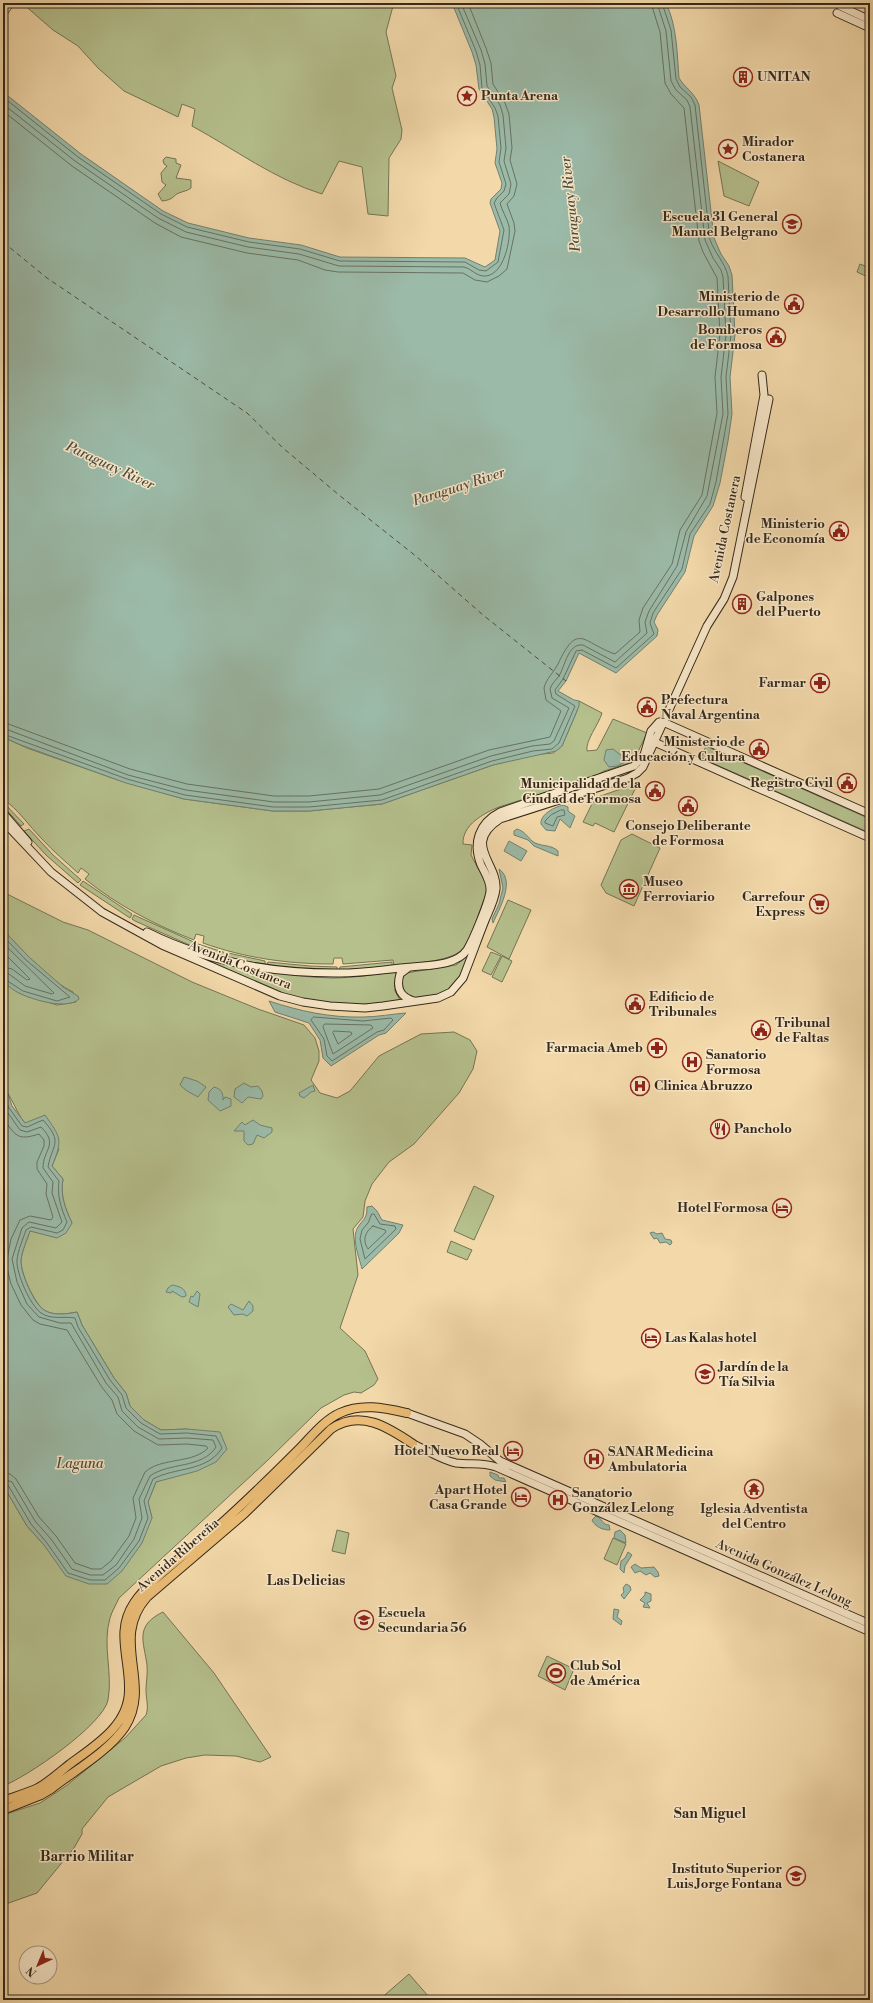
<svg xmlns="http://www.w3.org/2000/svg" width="873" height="2003" font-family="'Libre Bodoni',serif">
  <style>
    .green { fill: #b5c08d; stroke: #757454 }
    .water { fill: #9bbaa8; stroke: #72806f }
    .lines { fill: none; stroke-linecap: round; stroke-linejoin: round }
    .shore { stroke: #687261; stroke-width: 1 }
    .ferry { stroke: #4e4d3e; stroke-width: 1; stroke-dasharray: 5 4; stroke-linecap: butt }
    .tertiary-casing { stroke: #64553e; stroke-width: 8 }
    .secondary-casing { stroke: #35291a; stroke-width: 9 }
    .primary-casing { stroke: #35291a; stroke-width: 10 }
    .tertiary { stroke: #f7e6c8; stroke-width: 6 }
    .secondary { stroke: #f7e6c8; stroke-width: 7 }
    .primary { stroke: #eabc75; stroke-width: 8 }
    .labels { text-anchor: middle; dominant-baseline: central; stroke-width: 3; stroke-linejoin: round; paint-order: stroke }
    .poi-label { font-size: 13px; font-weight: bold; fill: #35291a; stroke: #f7e6c8; text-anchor: start }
    .street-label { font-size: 13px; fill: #35291a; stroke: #f7e6c8 }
    .water-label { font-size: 14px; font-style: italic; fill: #4e4d3e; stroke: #f7e6c8 }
    .neighbourhood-label { font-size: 14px; font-weight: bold; fill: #35291a; stroke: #f7e6c8 }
  </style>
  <rect width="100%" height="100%" fill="#f3d9aa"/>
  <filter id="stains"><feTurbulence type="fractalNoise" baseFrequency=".005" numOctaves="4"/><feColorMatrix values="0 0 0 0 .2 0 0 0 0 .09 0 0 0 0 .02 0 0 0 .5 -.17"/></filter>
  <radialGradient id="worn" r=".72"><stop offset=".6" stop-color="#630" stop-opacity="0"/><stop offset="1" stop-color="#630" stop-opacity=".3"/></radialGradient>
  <path class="green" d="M22 3H392L393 6 386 32 396 76 392 88 402 130 401 139 389 158 388 216 368 214 362 167 339 161 322 194C274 179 236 150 192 126L195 109 182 104 178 117 124 91 98 68 78 46 53 30Z
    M166 157 176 159V163L181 165 176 178 191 180V188C187 191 184 191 179 193 173 195 174 200 162 201L158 194 166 185 162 182 161 173 167 166 164 164 163 160Z
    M718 161 759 182 749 206 724 196Z
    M860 264 870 268V278L857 272Z
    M579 701 602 713C599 724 585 741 587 751L597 750 613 719 647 733 633 762 604 771 594 777 499 807C484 813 462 825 463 844L472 845 471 855 484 880 487 887 486 895C479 911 474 931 464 947 455 962 411 963 394 966L393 960 343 964 342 958H334L333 964C288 964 245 958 203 943L204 936 196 934 194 940C155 925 117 905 85 879L89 874 81 868 78 873C66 862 53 851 42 839 29 826 18 809 3 799V737L27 748 118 780 184 799 273 811H309L382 804 493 765 532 755 553 753 562 746 577 711Z
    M706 746 870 819V833L701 758Z
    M638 783 614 832 595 823 593 826 583 822 595 798Z
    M3 802 24 824 21 826 3 806Z
    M29 829 53 855 81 880 78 883 46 855 24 831Z
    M632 834 660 848 634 906 606 893 601 885 621 840Z
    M83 881 132 914 130 918 80 885Z
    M3 892 63 922 88 930 192 982 258 1009 304 1025 315 1038 319 1051V1061L311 1080 320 1093 337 1098 350 1091 379 1056 421 1034 454 1032 470 1040 477 1051 473 1069 459 1093 414 1144 389 1162 372 1184 365 1201 363 1217 353 1229 358 1275 340 1328 365 1351 378 1379 374 1385 361 1393 354 1392 344 1395 321 1408 268 1460 119 1598C116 1605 112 1611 110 1618 102 1645 113 1673 108 1700 103 1725 27 1777 3 1786V1485L27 1526 44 1545 152 1518 148 1502 156 1482 173 1476 187 1429 161 1430 144 1420 130 1406 126 1393 114 1378 82 1325 77 1312C67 1314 53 1316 44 1310 34 1303 20 1272 21 1260 22 1250 27 1240 30 1231L42 1233 72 1223C65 1208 60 1195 63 1179L52 1166 59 1149C48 1141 33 1133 24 1122 16 1112 12 1096 3 1088V981L21 994 57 1005 76 1002 73 992C51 982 20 948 3 930Z
    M508 900 531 910 509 959 487 947Z
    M134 915 196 943 194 947 135 921 132 919Z
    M198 944 226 953 225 957 197 948Z
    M491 952 501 956 491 975 482 971Z
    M228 953 265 961V965L227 957Z
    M193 954C239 966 284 977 332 978 354 978 375 974 397 972L395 991 401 1002C378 1002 354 1007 331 1004 282 998 238 976 194 956Z
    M468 956C463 968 460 981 450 989 442 995 428 999 418 999 405 1000 396 983 406 973L456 965Z
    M502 956 512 961 502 982 492 977Z
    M268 962 310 966 337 967V971L266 966Z
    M392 962V966L386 967 339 970 340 967Z
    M474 1186 494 1196 474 1240 454 1231Z
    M451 1241 472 1250 467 1260 447 1252Z
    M337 1530 349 1533 345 1554 332 1551Z
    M613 1538 626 1544 617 1565 604 1559Z
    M163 1612 214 1673 271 1757 260 1762 236 1756 205 1755 186 1758 161 1766 108 1797 82 1829V1834L74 1848 37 1893 3 1905V1815L40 1803 66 1786 125 1738 146 1715C149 1707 146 1699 146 1690 146 1682 148 1673 147 1665 144 1642 134 1626 163 1612Z
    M547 1656 574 1669 565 1690 538 1676Z
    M409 1974 429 1997 425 2000H379Z"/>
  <path class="water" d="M452 3H666C677 26 677 53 679 78 685 88 695 93 699 105L714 238 721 254 729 266 732 275 735 335 730 377 732 414 728 441 720 483 713 506 694 536 685 572 657 615 654 622 658 630 657 636 616 673 579 653 566 681 558 691 574 700 579 701V706L562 746 556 751 493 765 382 804 309 811H273L184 799 126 783 21 745 3 737V92L81 154 163 211 188 223 249 238 301 245 340 257 465 258 485 267 495 260 500 231 490 203 491 199 501 189 502 183 495 163 497 149 494 117 492 109 479 89 476 65 472 52Z
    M613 749 623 757 625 762 617 766 609 767 604 760 606 750Z
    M563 805 568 807V811L575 816 570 828 560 819 555 831 546 830 541 824C540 814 555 807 563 805Z
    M517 829C524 831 527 836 532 841 539 847 551 844 558 851V856L534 846 528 840 514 835V831Z
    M509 841 527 851 521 861 504 851Z
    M499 869C516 881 499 909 493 923L492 919 499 904 503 888Z
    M3 930 29 957 63 987 78 996 79 999C67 1010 34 1000 21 994 14 991 8 986 3 981Z
    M269 1001C299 1011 331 1018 363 1017 377 1017 392 1014 406 1013L386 1033 379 1035 331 1066 323 1058 320 1040 309 1023 275 1012Z
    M184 1077 197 1081 206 1087 198 1097 187 1091 180 1085Z
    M244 1083 251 1087 258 1086 262 1091 263 1096 261 1099 248 1097 242 1103 234 1097 235 1089Z
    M313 1085 315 1091 311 1092 304 1098 300 1096 299 1093Z
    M214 1087C222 1089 223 1093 223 1100L225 1097 231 1099V1106L220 1111 208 1100 209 1092Z
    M3 1088 8 1093 12 1106 25 1123 45 1115C61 1138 63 1139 52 1166L63 1179C60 1195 65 1208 72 1223L66 1233 57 1238 30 1231C27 1240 22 1251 21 1260 20 1272 34 1304 44 1310 53 1316 67 1314 77 1312L82 1325 114 1378 126 1393 130 1406 144 1420 161 1430 187 1429 220 1432 227 1449 216 1462 197 1471 156 1482 148 1502 152 1518 142 1543 122 1571 107 1584H89L66 1576 44 1545 27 1526 3 1485Z
    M253 1120 260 1125 272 1128V1132L264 1138 257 1135 253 1144 248 1145 244 1141V1131H234L242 1122 245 1125Z
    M372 1206 377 1211 382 1220 403 1225 399 1233 362 1269C359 1257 351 1238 358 1227 364 1218 367 1219 367 1207Z
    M653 1232 657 1234 662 1233 665 1239 671 1240 672 1243 670 1245 666 1242 660 1243 657 1238 654 1239 650 1233Z
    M172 1285C178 1286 186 1288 186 1296L182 1297 172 1291 171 1293 166 1292 168 1288Z
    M197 1291 200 1294 198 1307 189 1302 191 1296 193 1297Z
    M249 1301 253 1306V1311L247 1316 243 1314 234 1315 228 1307 231 1304 243 1310Z
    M490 1472 498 1475 499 1478H504L506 1482 495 1480 490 1476Z
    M596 1516C602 1518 602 1525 609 1525L610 1530C603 1530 595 1527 592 1520Z
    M620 1530 625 1535 626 1543 614 1538 615 1532Z
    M628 1552 632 1555 625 1566 624 1573 620 1569 621 1561 625 1558Z
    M635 1564 641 1568 654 1567 658 1572 659 1576 655 1577 650 1573 646 1575 640 1571 635 1573 631 1567Z
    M626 1584 630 1586 631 1590 624 1599 621 1595 624 1592 623 1588Z
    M645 1592 651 1594V1601L647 1603 650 1608 643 1607 645 1603 640 1600 645 1595Z
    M614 1609 619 1610 617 1617 622 1621 621 1625 613 1619Z"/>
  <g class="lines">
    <path class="shore" d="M3 97 78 157 161 214 187 227 249 242 300 249 340 261 465 262 479 270 486 271 498 262 504 230 494 203 497 198 504 191 506 184 499 162 501 148 498 116 495 108 482 88 480 65 476 51 456 3
      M3 104 75 161 158 218 186 232 248 247 299 254 339 266 464 267C472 269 477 277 486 276 504 274 511 240 509 226 507 218 502 211 500 203L509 194 511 184 504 161 506 148 503 115 500 105 487 86 485 64 481 50 461 3
      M3 111 72 166 155 223 181 237 247 253 298 260 325 270 338 272 463 273 475 280 487 282 499 276 507 269 515 231 514 223 507 204 514 196 517 184 510 160 512 148 509 114 505 103 493 84 491 63 486 48 468 3
      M3 722 130 769 187 784 274 796H309L379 789 489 750 550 737 561 711 546 700 544 688C546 679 554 672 558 664 578 621 583 643 615 654L640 632 639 620 643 608 672 564 680 530 702 495 717 413 715 377 720 334 717 278 703 252 699 241 684 108 671 94 665 83 660 32 651 3
      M3 728 128 775 186 790 274 802H309L380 795 491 756 532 746 550 744 554 741 569 708 552 698 550 689C552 683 556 680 559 676 565 666 568 643 583 645L615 662 647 633 645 622 649 611 677 566 686 532 707 496 723 414 721 377 726 335 723 277 721 270 713 258 705 240 690 107 687 100 676 90 671 81 666 31 657 3
      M3 734 127 779 185 795 273 807H309L382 800 492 761 533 751 552 749 559 743 575 706 556 694 555 690 563 679 576 651 582 650 616 668 654 634 650 623 653 613 682 569 690 534 710 504 716 482 728 414 726 377 731 335 728 276C725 263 715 253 710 240L695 105 691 97 680 87 676 79 671 30 662 3
      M561 810H564L565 815 557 817 553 826 545 823V821L551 815Z
      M3 936 26 960 70 997 57 1001 23 991 3 978
      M3 943 54 993 52 994 25 986 9 974 3 973
      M3 952 30 979 27 980 12 969 3 967
      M314 1017 363 1021 391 1018 393 1020 384 1030 377 1032 332 1061 327 1056 324 1039 311 1020Z
      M325 1024 371 1025 373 1028 333 1054 323 1027Z
      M334 1031 351 1032 352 1034 338 1044 333 1033Z
      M3 1094 9 1108 22 1126 27 1127 43 1120C64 1143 52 1144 48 1167L59 1181C57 1196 61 1208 67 1222L63 1230 57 1233 31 1227 26 1230C23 1239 18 1250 17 1260 16 1273 30 1305 41 1313 51 1320 64 1316 75 1318L78 1327 110 1380 122 1395 126 1408 141 1423 160 1434 187 1433 216 1436 222 1448C207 1472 175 1467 153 1479L144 1501 148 1518 139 1541 119 1568 105 1580H90L68 1573 47 1543 31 1524 8 1485 3 1484
      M3 1106 20 1130 27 1132 41 1127C59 1145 43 1149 43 1168L53 1182 52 1193 62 1222 56 1228 29 1222 22 1228 12 1259 17 1282 27 1304 39 1317 60 1323H71L106 1383 118 1397 122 1411 138 1427 159 1439 187 1438 213 1440 216 1447C202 1469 169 1462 150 1476L139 1499 142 1518 134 1539 116 1565 103 1575H90L72 1569 51 1539 35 1521 12 1482 3 1479
      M3 1118C16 1136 17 1141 39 1134L44 1140V1146L37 1162V1169L47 1184 46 1194 53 1217 51 1220 30 1216 20 1220 11 1239 6 1264 11 1284 21 1305 33 1320 40 1324 67 1330 101 1386 112 1400 117 1414 134 1431 158 1445 187 1444 206 1446 208 1448C193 1464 162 1457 145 1472L133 1498 136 1518 129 1536 111 1561 101 1569H92L75 1563 56 1536 39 1517 16 1479 10 1474 3 1473
      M372 1214H374L380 1224 395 1226 396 1229 365 1259 360 1239 362 1230 368 1223Z
      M373 1226 385 1230 386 1232 368 1249C362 1240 365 1232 373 1226Z"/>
    <path class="ferry" d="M3 242 47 278 247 413 283 448 339 495 417 557 483 615 566 681"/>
    <g class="tertiary-casing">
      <path id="tertiary" d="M3 14 11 3"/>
    </g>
    <g class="secondary-casing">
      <path id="secondary" d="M841 3 840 6 870 20
        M837 13 870 28
        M745 497 764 395 762 375
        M663 722 870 814
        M652 741 870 838
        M3 813 28 842
        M3 821 51 872 102 912 162 945 280 996 303 1002 330 1006 365 1008 383 1006 438 998 451 992 463 978C471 958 478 938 486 918 490 909 495 899 496 889 498 863 462 844 500 819L628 778 637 773 643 767 707 626 724 599 733 577 769 399
        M147 932C205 961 271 973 335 973 360 974 386 969 411 967 428 965 456 966 467 950 473 940 489 902 490 891 491 882 485 873 481 865 472 843 479 823 500 812L634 766 644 755 651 731 659 722H663
        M408 968 400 974C396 988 400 997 414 1001
        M407 1413 465 1434 480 1444 500 1461 870 1624
        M413 1444C427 1450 441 1460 456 1463 470 1465 482 1462 496 1467L870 1632"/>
    </g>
    <g class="primary-casing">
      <path id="primary" d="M3 1801C14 1797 27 1793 38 1788 49 1782 60 1772 70 1764 96 1745 129 1725 129 1690 130 1659 115 1631 134 1603 148 1581 186 1554 207 1536 239 1509 269 1479 299 1449 311 1437 324 1420 340 1413 362 1403 384 1408 407 1413
        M3 1810 41 1795 51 1789C74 1771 109 1751 125 1727 153 1683 109 1640 147 1597L244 1514 331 1429C360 1409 388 1427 413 1444"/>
    </g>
    <use href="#tertiary" class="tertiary"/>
    <use href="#secondary" class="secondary"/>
    <use href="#primary" class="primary"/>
  </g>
  <defs>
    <g id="building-ring" transform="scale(1)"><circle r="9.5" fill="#f7e6c8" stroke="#8f2418" stroke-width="1.5"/><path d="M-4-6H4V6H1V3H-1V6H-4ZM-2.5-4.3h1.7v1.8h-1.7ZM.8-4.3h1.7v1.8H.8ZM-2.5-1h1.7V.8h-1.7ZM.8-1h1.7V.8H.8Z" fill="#8f2418"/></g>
    <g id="sight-ring" transform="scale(1)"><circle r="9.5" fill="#f7e6c8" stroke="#8f2418" stroke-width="1.5"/><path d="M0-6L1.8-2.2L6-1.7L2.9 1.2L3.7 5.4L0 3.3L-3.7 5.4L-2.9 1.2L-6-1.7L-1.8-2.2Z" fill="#8f2418"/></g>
    <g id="school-ring" transform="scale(1)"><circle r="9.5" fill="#f7e6c8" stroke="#8f2418" stroke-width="1.5"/><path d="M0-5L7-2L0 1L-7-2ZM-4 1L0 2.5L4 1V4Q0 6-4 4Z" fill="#8f2418"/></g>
    <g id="civic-ring" transform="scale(1)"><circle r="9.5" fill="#f7e6c8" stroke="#8f2418" stroke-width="1.5"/><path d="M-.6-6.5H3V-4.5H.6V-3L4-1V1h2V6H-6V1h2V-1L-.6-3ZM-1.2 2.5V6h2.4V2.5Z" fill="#8f2418"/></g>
    <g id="pharmacy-ring" transform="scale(1)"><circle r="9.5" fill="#f7e6c8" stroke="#8f2418" stroke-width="1.5"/><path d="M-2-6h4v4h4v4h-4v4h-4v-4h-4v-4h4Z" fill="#8f2418"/></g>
    <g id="museum-ring" transform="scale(1)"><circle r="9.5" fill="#f7e6c8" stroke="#8f2418" stroke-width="1.5"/><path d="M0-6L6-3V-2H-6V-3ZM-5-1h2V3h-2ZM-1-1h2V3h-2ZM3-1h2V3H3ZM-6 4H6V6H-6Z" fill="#8f2418"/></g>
    <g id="supermarket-ring" transform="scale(1)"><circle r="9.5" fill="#f7e6c8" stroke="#8f2418" stroke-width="1.5"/><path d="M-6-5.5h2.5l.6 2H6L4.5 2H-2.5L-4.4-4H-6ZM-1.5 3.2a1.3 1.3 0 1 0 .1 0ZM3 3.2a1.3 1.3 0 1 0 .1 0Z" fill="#8f2418"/></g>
    <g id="hospital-ring" transform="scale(1)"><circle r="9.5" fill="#f7e6c8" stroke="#8f2418" stroke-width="1.5"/><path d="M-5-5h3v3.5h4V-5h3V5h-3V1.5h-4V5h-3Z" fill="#8f2418"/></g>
    <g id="restaurant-ring" transform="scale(1)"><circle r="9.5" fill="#f7e6c8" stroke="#8f2418" stroke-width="1.5"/><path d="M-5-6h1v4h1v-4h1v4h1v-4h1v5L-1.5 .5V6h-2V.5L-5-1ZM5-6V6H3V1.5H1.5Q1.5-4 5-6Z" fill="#8f2418"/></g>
    <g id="hotel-ring" transform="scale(1)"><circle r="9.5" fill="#f7e6c8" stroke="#8f2418" stroke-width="1.5"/><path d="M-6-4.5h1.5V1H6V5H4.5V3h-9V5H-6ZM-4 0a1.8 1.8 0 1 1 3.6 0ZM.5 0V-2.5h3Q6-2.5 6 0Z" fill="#8f2418"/></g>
    <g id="temple-ring" transform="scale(1)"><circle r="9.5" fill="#f7e6c8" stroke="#8f2418" stroke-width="1.5"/><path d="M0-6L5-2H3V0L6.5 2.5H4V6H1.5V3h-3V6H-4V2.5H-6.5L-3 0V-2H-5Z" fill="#8f2418"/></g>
    <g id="stadium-ring" transform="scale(1)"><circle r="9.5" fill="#f7e6c8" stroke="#8f2418" stroke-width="1.5"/><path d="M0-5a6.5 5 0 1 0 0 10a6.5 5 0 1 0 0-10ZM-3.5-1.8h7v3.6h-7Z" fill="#8f2418"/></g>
    <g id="university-ring" transform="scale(1)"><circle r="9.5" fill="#f7e6c8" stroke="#8f2418" stroke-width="1.5"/><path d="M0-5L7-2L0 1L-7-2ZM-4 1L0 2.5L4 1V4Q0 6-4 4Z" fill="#8f2418"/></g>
  </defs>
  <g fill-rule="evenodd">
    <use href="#building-ring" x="743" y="77"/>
    <use href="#sight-ring" x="467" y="96"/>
    <use href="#sight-ring" x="728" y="149"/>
    <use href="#school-ring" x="792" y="224"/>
    <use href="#civic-ring" x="794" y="304"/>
    <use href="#civic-ring" x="776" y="337"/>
    <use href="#civic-ring" x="839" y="531"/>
    <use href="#building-ring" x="742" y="604"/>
    <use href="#pharmacy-ring" x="820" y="683"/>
    <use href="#civic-ring" x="647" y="707"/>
    <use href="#civic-ring" x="759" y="749"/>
    <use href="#civic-ring" x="847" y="783"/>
    <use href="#civic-ring" x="655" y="791"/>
    <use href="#civic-ring" x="688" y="806"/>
    <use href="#museum-ring" x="629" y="889"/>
    <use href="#supermarket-ring" x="819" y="904"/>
    <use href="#civic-ring" x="635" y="1004"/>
    <use href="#civic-ring" x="761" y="1030"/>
    <use href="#pharmacy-ring" x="657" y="1048"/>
    <use href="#hospital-ring" x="692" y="1062"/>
    <use href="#hospital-ring" x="640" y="1086"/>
    <use href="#restaurant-ring" x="720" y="1129"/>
    <use href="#hotel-ring" x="782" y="1208"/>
    <use href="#hotel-ring" x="651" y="1338"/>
    <use href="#school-ring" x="705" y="1374"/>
    <use href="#hotel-ring" x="513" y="1451"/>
    <use href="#hospital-ring" x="594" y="1459"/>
    <use href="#temple-ring" x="754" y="1489"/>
    <use href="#hotel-ring" x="521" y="1497"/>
    <use href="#hospital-ring" x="558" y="1500"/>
    <use href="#school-ring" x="364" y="1620"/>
    <use href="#stadium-ring" x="556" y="1673"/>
    <use href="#university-ring" x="796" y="1876"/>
  </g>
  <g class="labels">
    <g class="poi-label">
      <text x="757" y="77">UNITAN</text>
      <text x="481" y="96">Punta Arena</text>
      <text x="742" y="142">Mirador<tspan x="742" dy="15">Costanera</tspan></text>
      <text x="778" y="217" text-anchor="end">Escuela 31 General<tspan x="778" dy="15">Manuel Belgrano</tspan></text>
      <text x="780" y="297" text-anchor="end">Ministerio de<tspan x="780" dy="15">Desarrollo Humano</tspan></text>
      <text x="762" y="330" text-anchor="end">Bomberos<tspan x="762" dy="15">de Formosa</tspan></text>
      <text x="825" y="524" text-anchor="end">Ministerio<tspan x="825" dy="15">de Economía</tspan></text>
      <text x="756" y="597">Galpones<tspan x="756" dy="15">del Puerto</tspan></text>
      <text x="806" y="683" text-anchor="end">Farmar</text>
      <text x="661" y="700">Prefectura<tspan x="661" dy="15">Naval Argentina</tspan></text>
      <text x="745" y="742" text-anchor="end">Ministerio de<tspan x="745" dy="15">Educación y Cultura</tspan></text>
      <text x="833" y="783" text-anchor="end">Registro Civil</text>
      <text x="641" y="784" text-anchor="end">Municipalidad de la<tspan x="641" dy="15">Ciudad de Formosa</tspan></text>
      <text x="688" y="826" text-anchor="middle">Consejo Deliberante<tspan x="688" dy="15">de Formosa</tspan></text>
      <text x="643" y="882">Museo<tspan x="643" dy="15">Ferroviario</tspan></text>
      <text x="805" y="897" text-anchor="end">Carrefour<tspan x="805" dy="15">Express</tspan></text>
      <text x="649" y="997">Edificio de<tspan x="649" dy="15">Tribunales</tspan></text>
      <text x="775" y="1023">Tribunal<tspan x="775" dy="15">de Faltas</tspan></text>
      <text x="643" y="1048" text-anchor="end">Farmacia Ameb</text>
      <text x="706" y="1055">Sanatorio<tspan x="706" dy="15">Formosa</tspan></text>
      <text x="654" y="1086">Clinica Abruzzo</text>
      <text x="734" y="1129">Pancholo</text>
      <text x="768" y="1208" text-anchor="end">Hotel Formosa</text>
      <text x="665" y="1338">Las Kalas hotel</text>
      <text x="719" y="1367">Jardín de la<tspan x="719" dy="15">Tía Silvia</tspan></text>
      <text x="499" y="1451" text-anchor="end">Hotel Nuevo Real</text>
      <text x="608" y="1452">SANAR Medicina<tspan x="608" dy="15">Ambulatoria</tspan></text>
      <text x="507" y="1490" text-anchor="end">Apart Hotel<tspan x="507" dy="15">Casa Grande</tspan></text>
      <text x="572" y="1493">Sanatorio<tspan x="572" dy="15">González Lelong</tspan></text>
      <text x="754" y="1509" text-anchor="middle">Iglesia Adventista<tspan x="754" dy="15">del Centro</tspan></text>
      <text x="378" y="1613">Escuela<tspan x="378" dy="15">Secundaria 56</tspan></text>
      <text x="570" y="1666">Club Sol<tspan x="570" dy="15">de América</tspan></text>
      <text x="782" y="1869" text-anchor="end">Instituto Superior<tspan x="782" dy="15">Luis Jorge Fontana</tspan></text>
    </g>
    <g class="street-label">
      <text transform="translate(725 529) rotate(-78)">Avenida Costanera</text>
      <text transform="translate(240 965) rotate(22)">Avenida Costanera</text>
      <text transform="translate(178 1555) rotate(-41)">Avenida Ribereña</text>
      <text transform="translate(784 1573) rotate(24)">Avenida González Lelong</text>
    </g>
    <g class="water-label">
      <text transform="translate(571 204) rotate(-96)">Paraguay River</text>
      <text transform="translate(110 466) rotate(25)">Paraguay River</text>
      <text transform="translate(459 487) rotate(-18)">Paraguay River</text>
      <text x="80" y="1464">Laguna</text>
    </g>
    <g class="neighbourhood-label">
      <text x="306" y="1581">Las Delicias</text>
      <text x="710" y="1814">San Miguel</text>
      <text x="87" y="1857">Barrio Militar</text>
    </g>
  </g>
  <rect width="873" height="2003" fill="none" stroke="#f3d9aa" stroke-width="16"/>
  <rect x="4" y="4" width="865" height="1995" fill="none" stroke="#35291a" stroke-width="2"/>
  <rect x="8" y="8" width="857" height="1987" fill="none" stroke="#35291a"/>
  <g transform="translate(38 1965) rotate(224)"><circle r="19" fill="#f7e6c8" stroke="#a99a82"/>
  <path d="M0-3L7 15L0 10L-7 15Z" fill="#8f2418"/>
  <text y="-6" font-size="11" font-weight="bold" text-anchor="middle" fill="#35291a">N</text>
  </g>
  <rect width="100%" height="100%" filter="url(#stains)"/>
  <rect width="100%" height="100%" fill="url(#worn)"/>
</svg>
